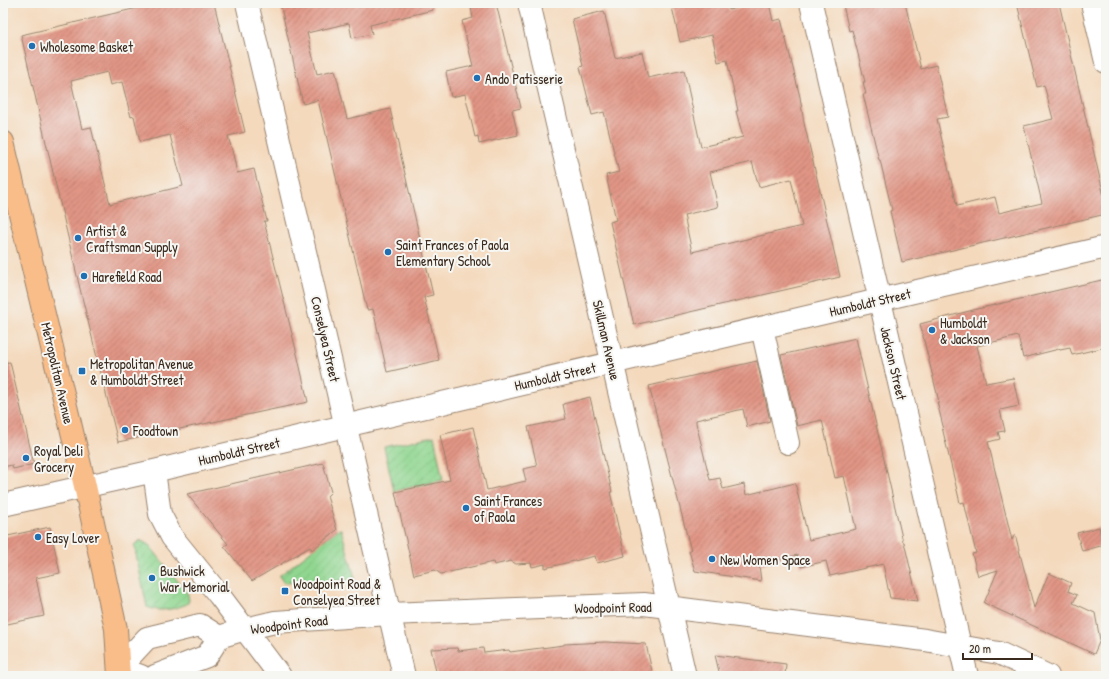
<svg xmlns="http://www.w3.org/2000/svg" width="1109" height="679" font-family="'Patrick Hand',sans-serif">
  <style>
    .garden { fill: url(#garden-furrows); stroke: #668057 }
    .building { fill: url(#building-hatch); fill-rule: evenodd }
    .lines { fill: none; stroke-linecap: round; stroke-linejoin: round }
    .minor-casing { stroke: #98826d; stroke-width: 24 }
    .major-casing { stroke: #98826d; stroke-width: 24 }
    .minor { stroke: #fff; stroke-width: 22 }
    .major { stroke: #f8bd89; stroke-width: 22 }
    .poi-dot { fill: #1f6fb2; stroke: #f6f6f2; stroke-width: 1.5 }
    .labels { text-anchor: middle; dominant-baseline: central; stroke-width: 4; stroke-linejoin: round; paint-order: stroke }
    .poi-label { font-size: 14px; fill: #3b2a1e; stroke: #f6f6f2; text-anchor: start }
    .street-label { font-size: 14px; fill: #3b2a1e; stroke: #f6f6f2 }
  </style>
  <defs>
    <pattern id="garden-furrows" width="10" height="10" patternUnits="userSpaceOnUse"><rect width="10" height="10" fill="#90d690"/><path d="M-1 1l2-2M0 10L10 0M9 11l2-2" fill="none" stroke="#7db87c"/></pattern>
    <pattern id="building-hatch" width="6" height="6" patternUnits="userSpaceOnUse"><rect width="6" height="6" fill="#e19585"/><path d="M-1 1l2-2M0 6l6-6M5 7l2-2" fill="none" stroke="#b87a6c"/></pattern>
  </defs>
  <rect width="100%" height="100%" fill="#f6f6f2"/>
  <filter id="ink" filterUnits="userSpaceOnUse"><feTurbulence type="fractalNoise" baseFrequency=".025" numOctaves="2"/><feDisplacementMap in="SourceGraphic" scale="8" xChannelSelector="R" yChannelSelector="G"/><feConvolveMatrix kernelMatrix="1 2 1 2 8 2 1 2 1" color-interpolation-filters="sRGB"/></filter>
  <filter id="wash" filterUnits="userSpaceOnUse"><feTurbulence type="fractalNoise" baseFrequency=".012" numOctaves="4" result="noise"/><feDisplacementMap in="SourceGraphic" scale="16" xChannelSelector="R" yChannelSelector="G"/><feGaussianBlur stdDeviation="0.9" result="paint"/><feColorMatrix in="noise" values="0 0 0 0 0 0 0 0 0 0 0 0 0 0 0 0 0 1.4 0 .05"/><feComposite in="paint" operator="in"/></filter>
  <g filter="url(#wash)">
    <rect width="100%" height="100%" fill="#f4d9bc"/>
    <path class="garden" d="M434 436 443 480 394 491 384 447Z
      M341 529 355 578 354 580 284 583 279 576 337 530Z
      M140 541 144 542 150 546 188 594 189 601 187 604C175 609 159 613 147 607L134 545Z"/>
    <g id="blocks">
      <path class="building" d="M159 3H214L245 132 228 136 233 154 237 173 254 169 267 221H264L298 358 308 402 118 442 81 293 21 35ZM107 72 110 85 122 82 131 117 134 116 140 142 170 135 183 186 110 204 91 127 82 129 71 81Z
        M280 3H432L433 10 370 25 372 34 352 38 349 23 307 33 317 74 335 70 347 119 390 109 433 295 424 297 439 360 387 372 373 309 367 310 318 100 303 104Z
        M470 3H496L521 108 512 110 518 135 479 144 478 136 475 137 465 94 451 97 446 72 473 66 462 21 473 18Z
        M671 3H728L729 10 757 3H769L773 21 781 19 800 97 804 123 840 277 634 325 610 222 616 220 606 175 619 172 604 112 592 115 580 67 583 66 572 19 604 11 615 58 642 52 648 78 684 70 701 147 743 137 736 111H738L727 60 718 62 712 35 680 42ZM752 162 759 187 791 179 802 226 692 252 684 215 718 207 710 172Z
        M853 3H905L921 69 936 65 948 117 937 119 957 206 995 197 999 213 1042 203 1024 126 1053 119 1044 85 1037 87 1017 3H1059L1106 205V214L902 262 890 211 892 210 880 160H879L863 94H866L863 82H865L852 30 849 31 843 5Z
        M1106 279V347L1072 355 1070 348 1060 350 1059 349 1023 358 1018 336 977 346 986 383 1013 378 1019 406 1000 410 1005 431 998 432 1000 439 988 442 1012 540 1015 534 1034 608 1049 573 1071 583 1068 591 1077 595 1073 603 1095 613 1100 640 1094 654 984 603 998 570 978 576 972 554 976 553 964 502 960 503 942 427 943 426 937 402H939L920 324 977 309Z
        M856 338 903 542H904L918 601 890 598 883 564 830 576 826 561 801 567 797 555 759 565 761 581 695 571 689 551H691L649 386 757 361 770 421 747 427 743 409 696 420V423L710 480 720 478 723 489 744 484 746 495 795 483 809 540 856 529 844 476 835 478 822 420 797 426 781 355Z
        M10 362 34 464 13 469 12 465 3 467V363Z
        M590 397 612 492H610L625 556 597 563 595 556 545 568V564L532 567 531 563 516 564 511 561 494 565 493 562 441 574 435 570 414 575 395 492 450 480 440 435 473 427 487 490 526 481 523 469 537 466 528 427 566 419 563 404Z
        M323 463 331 492 327 496 337 530 312 550 310 547 252 581 224 546 228 544 187 494Z
        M50 527 60 573 36 578 44 616 3 625V537Z
        M1099 527 1104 545 1082 551 1077 533Z
        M605 642 646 644 653 676H437L431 649 457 648 458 651 483 648 484 653 509 650 510 652 564 645V644Z
        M715 655 786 664 785 676H720Z"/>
    </g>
  </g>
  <g filter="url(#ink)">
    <use href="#blocks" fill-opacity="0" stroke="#98826d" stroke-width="1"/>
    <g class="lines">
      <g class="minor-casing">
        <path id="minor" d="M247 3 404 676
          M529 3 685 676
          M811 3 967 676
          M1092 3 1106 62
          M762 328 788 443
          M154 471 160 514 172 537 219 595 280 676
          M3 505 154 471 879 300 1106 247
          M141 676 119 668 147 638 200 625 219 637
          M155 676 207 656 219 637 245 629 275 622 389 614 644 604 925 640 987 651 999 653 1048 676"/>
      </g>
      <g class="major-casing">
        <path id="major" d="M3 142 85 486 116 629 119 676"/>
      </g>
      <use href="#minor" class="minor"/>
      <use href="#major" class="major"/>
    </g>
  </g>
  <g class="poi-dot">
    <circle cx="32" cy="46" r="4"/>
    <circle cx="477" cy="78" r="4"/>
    <circle cx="78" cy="238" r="4"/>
    <circle cx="388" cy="252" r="4"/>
    <circle cx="84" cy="276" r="4"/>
    <circle cx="932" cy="330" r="4"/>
    <rect x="78" y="367" width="8" height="8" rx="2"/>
    <circle cx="125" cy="430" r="4"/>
    <circle cx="26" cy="458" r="4"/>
    <circle cx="466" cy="508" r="4"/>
    <circle cx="38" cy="537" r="4"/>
    <circle cx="712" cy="559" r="4"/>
    <circle cx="152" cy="578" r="4"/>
    <rect x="281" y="587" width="8" height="8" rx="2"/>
  </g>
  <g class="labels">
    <g class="poi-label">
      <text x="40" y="46">Wholesome Basket</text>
      <text x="485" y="78">Ando Patisserie</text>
      <text x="86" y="230">Artist &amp;<tspan x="86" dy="16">Craftsman Supply</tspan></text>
      <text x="396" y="244">Saint Frances of Paola<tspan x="396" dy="16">Elementary School</tspan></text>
      <text x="92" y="276">Harefield Road</text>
      <text x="940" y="322">Humboldt<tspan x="940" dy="16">&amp; Jackson</tspan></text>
      <text x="90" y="363">Metropolitan Avenue<tspan x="90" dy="16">&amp; Humboldt Street</tspan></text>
      <text x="133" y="430">Foodtown</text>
      <text x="34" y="450">Royal Deli<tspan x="34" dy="16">Grocery</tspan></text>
      <text x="474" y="500">Saint Frances<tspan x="474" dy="16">of Paola</tspan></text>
      <text x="46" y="537">Easy Lover</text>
      <text x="720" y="559">New Women Space</text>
      <text x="160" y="570">Bushwick<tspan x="160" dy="16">War Memorial</tspan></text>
      <text x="293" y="583">Woodpoint Road &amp;<tspan x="293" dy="16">Conselyea Street</tspan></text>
    </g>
    <g class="street-label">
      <text transform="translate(870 302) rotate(-13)">Humboldt Street</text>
      <text transform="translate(326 339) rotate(77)">Conselyea Street</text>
      <text transform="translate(607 340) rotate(77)">Skillman Avenue</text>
      <text transform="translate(894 363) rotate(77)">Jackson Street</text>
      <text transform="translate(58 373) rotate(77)">Metropolitan Avenue</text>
      <text transform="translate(555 376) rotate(-13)">Humboldt Street</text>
      <text transform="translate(239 451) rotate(-13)">Humboldt Street</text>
      <text transform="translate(613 607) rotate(-1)">Woodpoint Road</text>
      <text transform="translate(289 624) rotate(-7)">Woodpoint Road</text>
    </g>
  </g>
  <rect width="1109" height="679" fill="none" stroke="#f6f6f2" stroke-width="16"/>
  <path d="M963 653v6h69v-6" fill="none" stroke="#3b2a1e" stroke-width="2"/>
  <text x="969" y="653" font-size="12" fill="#3b2a1e" stroke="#f6f6f2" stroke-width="3" paint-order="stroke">20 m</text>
</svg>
